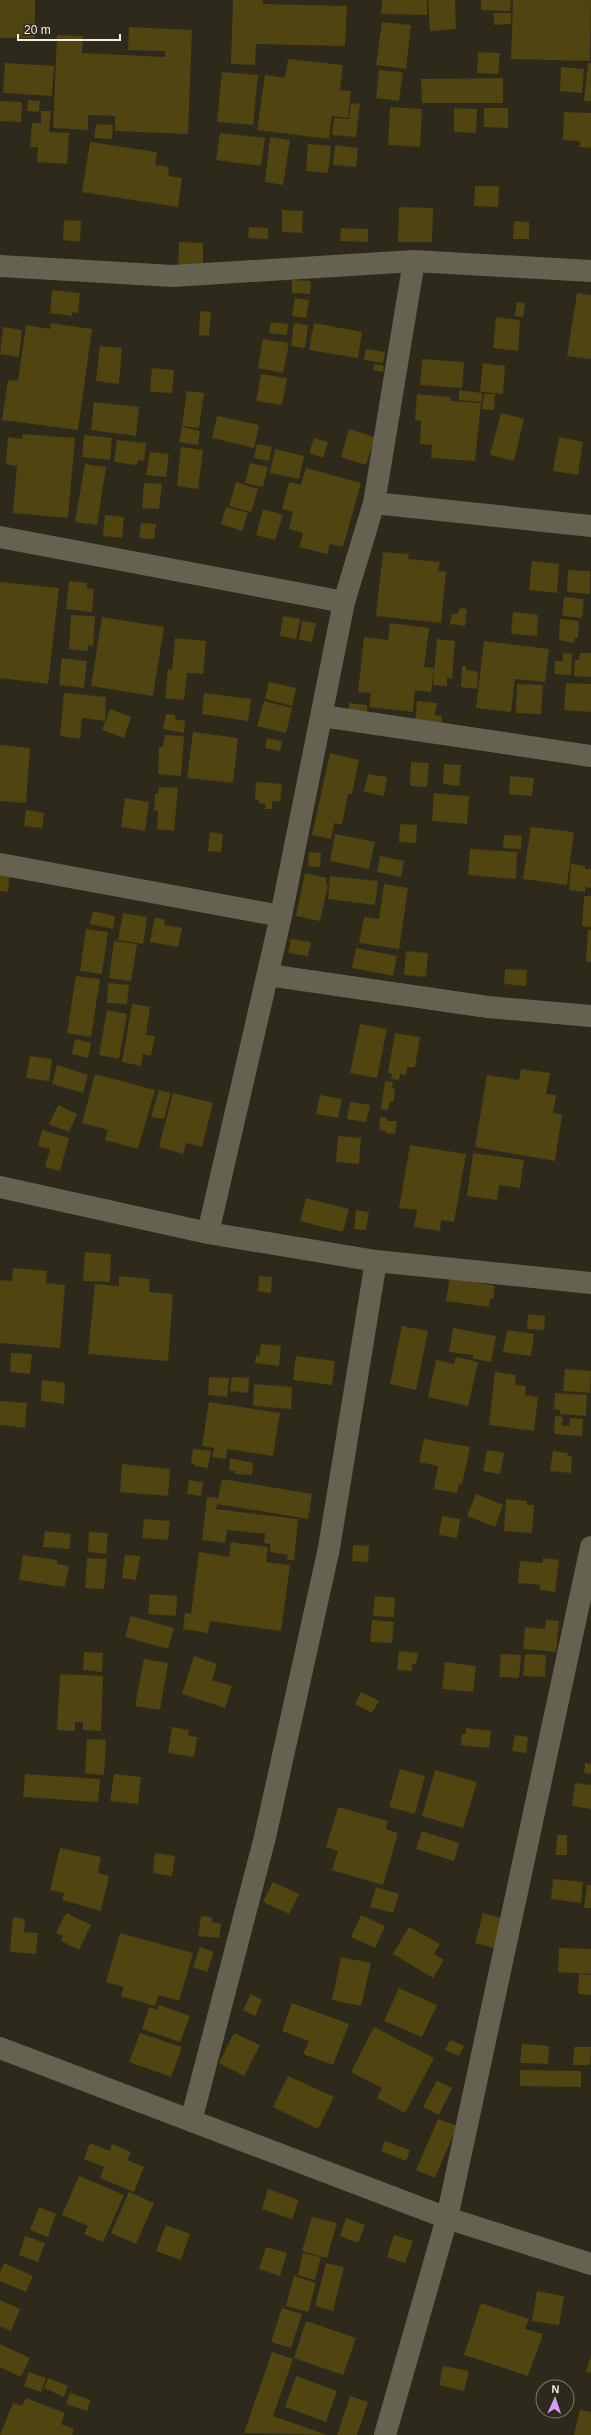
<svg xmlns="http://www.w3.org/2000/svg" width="591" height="2435" font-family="Arial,sans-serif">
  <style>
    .building { fill: #504410 }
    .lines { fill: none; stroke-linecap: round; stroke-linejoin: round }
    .minor { stroke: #666252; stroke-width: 22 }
  </style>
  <rect width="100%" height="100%" fill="#2d291b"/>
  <path class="building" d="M0 0H35V38H0Z
    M233 0H263V4L347 6 345 46 256 44 255 65 231 64Z
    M382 0H427V15L381 14Z
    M428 0H455L456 29 430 31Z
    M481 0H511L510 11 481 10Z
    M513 0H591L590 61 511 59Z
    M494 13H511V24L494 25Z
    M382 22 411 25 406 69 376 65Z
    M129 27 192 30 188 134 115 131V116L88 115V130L53 128 57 35 83 36 82 53 165 57V51L128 50Z
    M478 52 500 53 498 74 477 73Z
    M288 59 343 65 340 90 351 91 348 118 332 116 329 139 257 130 265 75 285 78Z
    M5 63 54 66 52 96 3 93Z
    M588 63H591V101H584Z
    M561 67 584 69 582 93 560 91Z
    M379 70 403 72 399 101 376 98Z
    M222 72 258 75 253 125 217 122Z
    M503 78V103H422L421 79Z
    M28 100 40 101 39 112 27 111Z
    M0 101 22 102 21 122 0 121Z
    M351 103 360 104 356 137 332 135 334 118 349 119Z
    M390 107 422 109 420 147 388 145Z
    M454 108 477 109 476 133 454 132Z
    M484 108H508V128L484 127Z
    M41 111H51L49 132 69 133 67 164 37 162 38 147H30L32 123H41Z
    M564 112 591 113V148L579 147 580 141 563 140Z
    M96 124 113 125 112 139 94 138Z
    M220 133 265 138 261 166 216 160Z
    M270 137 290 140 283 185 265 182Z
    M90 142 157 152 155 165 169 167 168 176 182 178 178 207 82 192Z
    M308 144 331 146 328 173 306 171Z
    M335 145 358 148 356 167 333 165Z
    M475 186H499L498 207 474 206Z
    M399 207 433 208 432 242H398Z
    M282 210 303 211 302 233 282 232Z
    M64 220 81 221 80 242 63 240Z
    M514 221 529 222V239H513Z
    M249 227 268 228V239L248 238Z
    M341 228 368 229V242L340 241Z
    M179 242 203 243V271L178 270Z
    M292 280 311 281 310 294 292 293Z
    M52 290 80 293 78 313 72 312V316L50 313Z
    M577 293 591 295V359L567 356Z
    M295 298 309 300 306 318 292 316Z
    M517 302 525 303 523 317 515 316Z
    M200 311 211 312 209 336 199 335Z
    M496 317 520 320 518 351 493 348Z
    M271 322 288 324 287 335 269 333Z
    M51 323 92 329 78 430 2 420 8 380 18 381 26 325 50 329Z
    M294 323 308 325 305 348 291 346Z
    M314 323 362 332 358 358 309 350Z
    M3 327 22 330 19 357 0 354Z
    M263 339 289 343 283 373 258 368Z
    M100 346 122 348 119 384 96 381Z
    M366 349 385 352 383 363 364 360Z
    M422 359 464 362 462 388 420 385Z
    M483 363 505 366 503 394 480 392Z
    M374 364 384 366 383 372 373 370Z
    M152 368 174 370 172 393 150 392Z
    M261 374 287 378 282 405 256 401Z
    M459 390 482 393V402L459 400Z
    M187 391 204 393 199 428 182 426Z
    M417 394 451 397 450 401 481 403 475 461 431 458 432 445 420 444 421 421 415 420Z
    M484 394H495L494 410 482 409Z
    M94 402 139 407 136 436 91 430Z
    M501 413 524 419 514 461 490 455Z
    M217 416 259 425 254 448 212 438Z
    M182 427 200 431 198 445 179 442Z
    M349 429 375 437 366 465 341 457Z
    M23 434 75 438 68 518 13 513 17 466 6 464 8 437 22 439Z
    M84 435 112 438 110 460 82 457Z
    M559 437 583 442 578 475 553 471Z
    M314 438 328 442 323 458 309 453Z
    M117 440 146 443 144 461 138 460 137 465 114 462Z
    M257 444 272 447 269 461 254 458Z
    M181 447 203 450 198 489 177 486Z
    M275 449 304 456 299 479 270 473Z
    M150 452 169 454 166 477 146 475Z
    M250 463 268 467 263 487 245 483Z
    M85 464 106 467 97 525 75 522Z
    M306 468 361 483 343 547 330 544 327 554 299 547 303 533 289 529 293 512 282 509 289 482 301 485Z
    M236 482 258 489 251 512 229 506Z
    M144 483 162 484 159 509 142 508Z
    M226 507 248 513 242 531 221 524Z
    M263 509 283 515 275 540 256 535Z
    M105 515 124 517 122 538 103 536Z
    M141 523 156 524 154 539 139 538Z
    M383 552 409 554 408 559 440 562 438 571 446 572 441 623 376 616Z
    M532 561 559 564 557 593 529 590Z
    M568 570 590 571V594L567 592Z
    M69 581 87 583V588L94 589 92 612 66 609Z
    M0 582 59 588 48 684 0 678Z
    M564 597 584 599 582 618 562 616Z
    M460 608 467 609 465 626 450 624 452 614H457Z
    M513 612 538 615 537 636 511 634Z
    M71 615 95 616 93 646 88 645V651L69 649Z
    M283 616 300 619 296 639 280 636Z
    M102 617 164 627 153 696 91 686Z
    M560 619 579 621 578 638H575L574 643 559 640Z
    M302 621 316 623 312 642 299 640Z
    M390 623 429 628 424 667 434 668 431 692 415 690 413 712 369 707 371 693 358 692 364 637 388 640Z
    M175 638 206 641 203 674 187 673 184 700 165 698 168 669 172 670Z
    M437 639 455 641 452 679 447 678V686L433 685Z
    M484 641 549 649 545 682 515 679 511 712 476 708Z
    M563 653 572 654 571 675 554 674 555 661H563Z
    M580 653H591V677L574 676 575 660H579Z
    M62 658 87 661 84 688 59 685Z
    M462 666H466V670L478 672 477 689 461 687Z
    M269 682 296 688 292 706 265 699Z
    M566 683 591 684V712L564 710Z
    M517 684 543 685 541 714 516 713Z
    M64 693 106 697 105 721 82 718 80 739 60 736Z
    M204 693 251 699 248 721 202 714Z
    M264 701 292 708 286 733 257 726Z
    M417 701 437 703 435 715 442 716 441 725 415 722Z
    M349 703 367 705V717L348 716Z
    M110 709 131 717 124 738 102 730Z
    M166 714 175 715V719L185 721 184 733 163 729Z
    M193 732 238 738 233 783 187 778Z
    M165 735 184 736 181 776 158 774 159 747H163Z
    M267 738 282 741 280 751 265 748Z
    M0 745 30 748 26 803 0 801Z
    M330 753 359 760 352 794H348L342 825 334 823 331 839 312 835Z
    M411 762 429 763 427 787 410 786Z
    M444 764 461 765 459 786 443 784Z
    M368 774 387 777 384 796 364 792Z
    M510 776 534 778 532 796 509 794Z
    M256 782 282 784 280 802 272 801V809H265L266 804 259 803V800H255Z
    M159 787 178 788 174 831 157 829 158 811 154 810 155 794H158Z
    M434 793 469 796 467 824 432 821Z
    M125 798 149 802 145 831 121 827Z
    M26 810 44 813 42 828 24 826Z
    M400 824 417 825 416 843 399 842Z
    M531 827 574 832 567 885 523 879Z
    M210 832 223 834 221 852 208 851Z
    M335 834 375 842 369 869 330 861Z
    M504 835 522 836 521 849 503 848Z
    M470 849 517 852 516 879 468 875Z
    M309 852 321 853 320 867 308 866Z
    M380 856 404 861 401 877 377 872Z
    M571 864 585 866V869H591V888L585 887V892L569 890Z
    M0 868 10 869 8 892 0 891Z
    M305 873 327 878 326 884 328 885 320 921 296 916Z
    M330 876 378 881 375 905 328 899Z
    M384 884 408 888 399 949 359 943 364 917 379 919Z
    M584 896H591V927L582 926Z
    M93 911 115 916 113 929 90 924Z
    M123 913 147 917 143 944 118 940Z
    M155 917 165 920 164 925 182 928 178 947 150 942Z
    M86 929 108 932 102 974 80 971Z
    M588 930H591V962H586Z
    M291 939 311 942 308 956 288 953Z
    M114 941 137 944 131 981 109 978Z
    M356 948 397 956 393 976 352 968Z
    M406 951 428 953 426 977 404 975Z
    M505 969 527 970 526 986 504 984Z
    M76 976 100 979 91 1037 67 1033Z
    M108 983 129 985 127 1004 107 1003Z
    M132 1004 150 1007 146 1035 155 1036 151 1056 143 1054 141 1066 122 1062Z
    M107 1010 127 1014 119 1059 99 1055Z
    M360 1024 387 1029 377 1078 350 1073Z
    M395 1033 420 1037 415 1067H407L406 1075 400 1074 399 1080 391 1079 392 1074 388 1073Z
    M75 1039 91 1043 88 1058 72 1054Z
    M30 1056 52 1059 49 1081 26 1078Z
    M57 1065 88 1075 83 1093 52 1084Z
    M521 1069 550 1073 546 1094 556 1095 553 1113 562 1115 555 1161 475 1147 487 1075 519 1080Z
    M95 1074 155 1090 138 1149 105 1140 108 1130 82 1123Z
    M385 1081 393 1082 392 1088 395 1089 394 1101H391L387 1110 381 1109Z
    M159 1090 171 1093 164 1119 151 1117Z
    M173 1093 213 1103 202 1147 186 1143 183 1154 159 1147Z
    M320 1095 342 1099 338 1118 316 1114Z
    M350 1102 370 1105 366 1122 347 1119Z
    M58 1105 77 1114 69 1132 49 1124Z
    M380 1117 387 1118V1121H397L395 1134 385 1133 386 1131 379 1130Z
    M42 1130 69 1138 60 1171 45 1167 50 1149 38 1146Z
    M338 1136 361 1138 359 1164 336 1162Z
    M410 1145 466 1154 454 1222 441 1220 440 1231 414 1227 417 1210 399 1208Z
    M473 1153 524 1160 520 1188 499 1185 497 1200 467 1196Z
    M306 1198 349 1209 343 1232 300 1221Z
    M356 1210 369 1212 366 1230 354 1229Z
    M85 1252 111 1254 110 1282 83 1281Z
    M13 1268 47 1271 46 1283 65 1285 60 1348 0 1343V1280L12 1281Z
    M119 1276 150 1279 149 1292 173 1294 168 1361 88 1354 95 1284 119 1286Z
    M259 1276 272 1277 271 1293 258 1291Z
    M450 1277 495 1286 493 1299 490 1298 489 1307 446 1301Z
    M528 1314 545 1316 544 1330 527 1329Z
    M402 1326 428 1331 416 1390 390 1384Z
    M453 1328 496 1336 491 1362 473 1359V1355L449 1352Z
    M507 1330 534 1334 531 1356 503 1352Z
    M261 1344 281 1346 279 1366 255 1363 256 1355 259 1356Z
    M11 1353 32 1354 30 1374 10 1372Z
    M296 1356 335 1361 332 1385 293 1380Z
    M456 1357 478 1362 468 1406 428 1397 436 1360 454 1364Z
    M565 1369 591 1371 590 1393 563 1391Z
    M495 1372 516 1375 515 1385 526 1386 525 1395 538 1397 534 1431 489 1425Z
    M209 1377 229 1378 227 1397 208 1395Z
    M232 1377 249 1378 248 1393 230 1391Z
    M42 1380 65 1383 64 1404 41 1401Z
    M254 1384 292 1387 291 1409 253 1406Z
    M555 1393 587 1395 586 1416 560 1414V1410L554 1409Z
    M0 1401 27 1403 25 1428 0 1425Z
    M209 1402 280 1413 273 1456 227 1449 226 1459 212 1457 214 1448 202 1446Z
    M555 1416 563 1417 562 1426H569L570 1418 583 1419 582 1436 554 1434Z
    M424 1439 470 1447 462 1485 459 1484 457 1493 434 1489 438 1466 419 1462Z
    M193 1449 211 1451 208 1468 194 1466 195 1464 191 1463Z
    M487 1450 504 1453 500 1474 483 1471Z
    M553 1451 568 1453 567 1456H572L571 1473 550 1471Z
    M230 1458 253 1463 252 1475 235 1474V1471L229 1470Z
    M122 1464 170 1469 168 1496 120 1492Z
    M222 1479 312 1494 308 1519 217 1504Z
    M189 1480 203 1482 201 1496 187 1494Z
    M476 1494 503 1505 495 1527 467 1516Z
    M207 1497 218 1498 216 1509 298 1519 294 1560H287L288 1555 270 1552V1544L264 1543 265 1534 227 1530 225 1543 202 1540Z
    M506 1499 527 1501V1505H534L532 1533 504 1531Z
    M442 1516 460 1519 457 1538 439 1535Z
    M144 1519 170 1521 168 1540 142 1538Z
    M45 1531 71 1534 69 1549 43 1547Z
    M89 1532 108 1533 106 1554 88 1552Z
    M231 1542 268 1547 266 1562 290 1565 281 1631 210 1621 208 1633 183 1629 185 1613 191 1614 199 1552 229 1557Z
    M353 1545 369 1546 368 1562 352 1561Z
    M23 1555 57 1560V1564L69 1566 65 1587 19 1580Z
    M125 1555 140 1556 136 1580 122 1578Z
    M87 1558 107 1559 104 1589 85 1588Z
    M543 1558 559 1560 555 1592 540 1590V1585L518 1583 520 1561 543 1563Z
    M150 1594 177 1596 176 1616 148 1614Z
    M375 1596 395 1598 394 1617 373 1616Z
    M131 1616 174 1628 168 1649 125 1637Z
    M372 1620 394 1622 392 1643 370 1642Z
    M546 1620 559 1621 556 1652 523 1649 525 1627 545 1629Z
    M399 1651 418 1653 416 1664H412V1671L397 1670Z
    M84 1652 103 1653 102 1672 83 1670Z
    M501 1654 521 1655 519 1678 499 1677Z
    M525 1654 546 1655 545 1677 523 1676Z
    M194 1656 217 1664 212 1680 232 1686 225 1708 182 1694Z
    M144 1659 168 1663 160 1710 135 1706Z
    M445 1662 476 1666 473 1692 442 1689Z
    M60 1674 103 1676 101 1731 83 1730V1722H75V1731L57 1730Z
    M361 1692 379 1701 372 1713 355 1704Z
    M172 1727 189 1730 188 1736 197 1737 194 1757 168 1753Z
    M466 1728 491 1731 489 1748 461 1745 462 1734H466Z
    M515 1735 528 1737 526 1753 512 1751Z
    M87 1739 106 1740 104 1775 85 1773Z
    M585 1763 591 1764V1774L584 1773Z
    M400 1769 425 1776 415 1814 389 1807Z
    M435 1770 477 1782 463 1828 422 1816Z
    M25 1774 100 1779 98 1802 23 1797Z
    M114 1774 141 1777 138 1804 110 1801Z
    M575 1783 591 1785V1809L572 1806Z
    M338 1807 388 1821 386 1829 398 1833 383 1885 332 1870 338 1851 326 1847Z
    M422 1831 459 1843 454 1861 416 1849Z
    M557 1835H567V1855H556Z
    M60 1848 101 1857 98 1873 109 1876 101 1911 62 1900 64 1893 50 1890Z
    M155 1853 175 1856 172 1876 153 1873Z
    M553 1879 583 1882 581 1903 551 1899Z
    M273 1882 299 1894 289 1914 263 1902Z
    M587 1885H591V1908H584Z
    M376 1887 399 1894 393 1913 370 1907Z
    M66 1913 91 1925 79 1950 61 1941 63 1936 56 1933Z
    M483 1913 510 1920 501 1950 475 1943Z
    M361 1915 385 1926 375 1948 351 1937Z
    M201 1916 212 1917 211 1922 221 1924 219 1938 198 1936Z
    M13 1917 25 1919 24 1932 38 1933 36 1954 10 1952Z
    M409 1927 440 1944 434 1954 444 1960 433 1978 393 1954Z
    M120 1933 193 1953 179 2001 158 1995 155 2006 121 1996 124 1987 106 1982Z
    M200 1947 214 1952 207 1972 193 1967Z
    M559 1948 591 1949V1974L558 1972Z
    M341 1957 371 1963 361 2006 332 2000Z
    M579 1974 591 1975V1995L578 1994Z
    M399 1988 437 2005 422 2037 384 2021Z
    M251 1994 262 2000 255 2016 243 2010Z
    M292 2003 349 2024 333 2065 303 2054 309 2041 282 2031Z
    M159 2005 190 2016 180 2042 142 2029 149 2007 157 2010Z
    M374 2027 434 2058 405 2113 377 2098 382 2088 351 2072Z
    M140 2033 182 2047 171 2077 129 2062Z
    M234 2033 260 2045 244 2076 219 2063Z
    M450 2040 464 2046 459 2056 445 2050Z
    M522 2044 549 2046 548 2064 520 2063Z
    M574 2047H591L590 2065H573Z
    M520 2070 581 2071V2087L520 2086Z
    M288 2076 334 2097 318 2129 273 2107Z
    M437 2081 452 2088 439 2115 423 2107Z
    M438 2119 457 2126 435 2178 416 2170Z
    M385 2141 410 2150 406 2161 381 2151Z
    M90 2143 110 2151 112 2144 131 2152 127 2160 144 2167 134 2192 100 2178 104 2167 84 2159Z
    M79 2176 124 2195 103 2242 84 2234 88 2226 62 2215Z
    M268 2189 299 2200 292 2219 262 2209Z
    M129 2192 154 2203 136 2244 111 2233Z
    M39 2207 56 2214 48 2237 30 2230Z
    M312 2217 337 2223 327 2258 302 2251Z
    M346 2218 365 2225 358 2243 340 2236Z
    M166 2225 190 2234 181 2260 156 2251Z
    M394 2235 413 2241 405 2263 387 2257Z
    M25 2236 45 2243 38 2262 19 2255Z
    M266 2247 287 2253 280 2276 259 2269Z
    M303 2253 321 2257 315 2280 298 2275Z
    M4 2263 33 2276 26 2292 0 2281V2272Z
    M326 2263 344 2267 333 2311 315 2306Z
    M294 2276 316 2283 308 2312 286 2306Z
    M537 2291 564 2296 559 2325 532 2321Z
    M0 2300 20 2309 11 2331 0 2326Z
    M481 2303 529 2319 525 2329 543 2334 528 2376 464 2355Z
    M282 2308 302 2314 291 2348 271 2342Z
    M306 2321 356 2338 343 2375 294 2358Z
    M0 2344 30 2358 21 2377 0 2367Z
    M272 2352 293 2359 273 2416 327 2435 244 2433Z
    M591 2355V2373L586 2372Z
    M443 2366 469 2371 464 2391 439 2385Z
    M29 2372 46 2378 41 2392 24 2386Z
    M296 2376 337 2391 326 2422 285 2407Z
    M48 2378 68 2386 64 2397 44 2388Z
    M70 2393 91 2400 87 2411 66 2404Z
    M350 2396 368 2402 357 2435H337Z
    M26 2398 65 2413 61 2424 74 2429 72 2435H0L13 2403 22 2406Z
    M580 2410 591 2412V2435H574Z"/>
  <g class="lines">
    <path class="minor" d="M0 266 173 276 414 261
      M374 503 591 526
      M0 537 344 602
      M322 716 591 756
      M0 864 281 916
      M268 975 488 1007 591 1016
      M0 1187 208 1233 376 1261 591 1283
      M208 1233 281 916 344 602 374 503 414 261 591 271
      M0 2048 447 2218 591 2264
      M191 2121 265 1837 329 1548 376 1261
      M385 2435 447 2218 591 1547"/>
  </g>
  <g transform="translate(555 2399) rotate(3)"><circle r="19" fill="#2d291b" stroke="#7c796d"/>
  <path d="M0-3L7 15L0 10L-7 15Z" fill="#d89af8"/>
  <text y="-6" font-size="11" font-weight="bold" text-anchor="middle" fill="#f2f0e7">N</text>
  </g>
  <path d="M18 34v6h102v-6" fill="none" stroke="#f2f0e7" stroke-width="2"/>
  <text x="24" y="34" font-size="12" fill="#f2f0e7" stroke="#2d291b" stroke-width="3" paint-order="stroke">20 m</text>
</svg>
